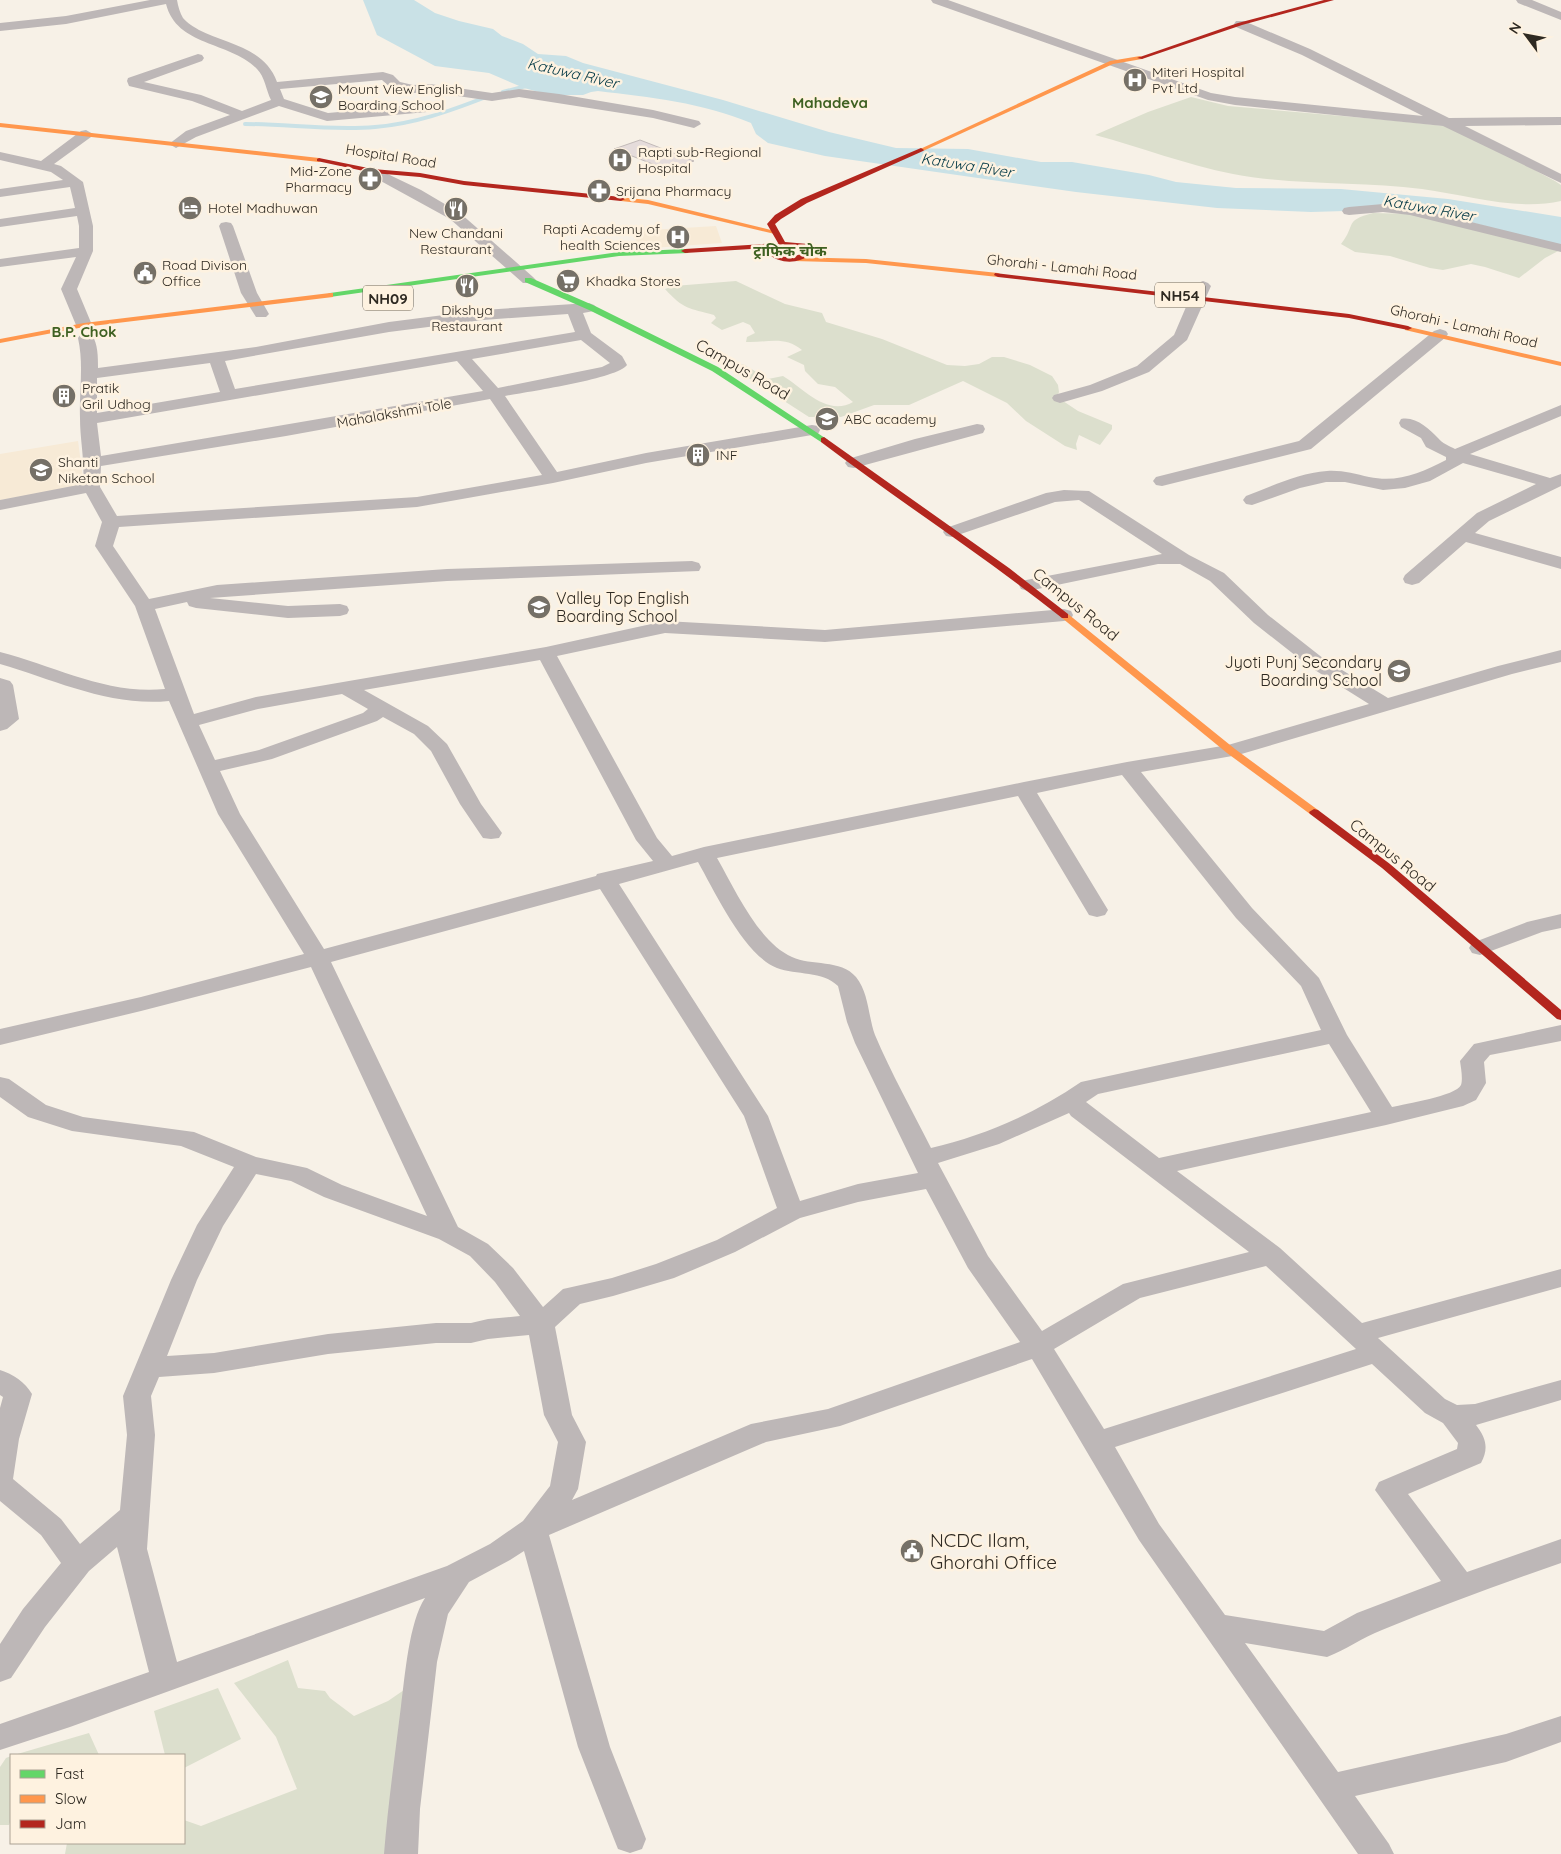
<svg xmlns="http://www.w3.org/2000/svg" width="1561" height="1854" font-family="Quicksand,'Noto Sans Devanagari',sans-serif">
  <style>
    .built { fill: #f7ead6 }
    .green { fill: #dcdfcd }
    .water { fill: #c9e1e6 }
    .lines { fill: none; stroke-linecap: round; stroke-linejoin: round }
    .stream { stroke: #c9e1e6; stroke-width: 4 }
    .building { fill: #e5dcdb; stroke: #c2bab8 }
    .street { fill: #bdb7b7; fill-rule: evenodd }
    .fast { fill: #63d668; fill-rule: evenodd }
    .slow { fill: #ff974d; fill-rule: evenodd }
    .jam { fill: #b3261e; fill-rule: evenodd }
    .labels { text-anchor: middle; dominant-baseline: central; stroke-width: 5; stroke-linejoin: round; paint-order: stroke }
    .far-poi-label { font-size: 14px; fill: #2f2a22; stroke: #fef2e0; text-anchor: start }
    .far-street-label { font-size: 14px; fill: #2f2a22; stroke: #fef2e0 }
    .far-water-label { font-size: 15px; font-style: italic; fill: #003845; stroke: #fef2e0 }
    .far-neighbourhood-label { font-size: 15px; font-weight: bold; fill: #3f6121; stroke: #fef2e0 }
    .shield { fill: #fef2e0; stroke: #6d665b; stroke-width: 1 }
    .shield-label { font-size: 15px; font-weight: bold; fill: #2f2a22 }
    .street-label { font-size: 16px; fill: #2f2a22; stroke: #fef2e0 }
    .poi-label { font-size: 16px; fill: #2f2a22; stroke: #fef2e0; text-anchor: start }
    .near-poi-label { font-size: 19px; fill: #2f2a22; stroke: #fef2e0; text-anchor: start }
  </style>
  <rect width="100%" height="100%" fill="#f7f1e7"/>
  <path class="built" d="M716 226 722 243 638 249 634 231Z
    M78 441 84 486 0 500V454Z"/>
  <path class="green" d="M1191 97 1228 106 1388 120 1454 127 1555 181 1561 185V201C1516 211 1467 195 1422 189 1360 181 1296 186 1233 174 1186 165 1141 147 1095 135L1148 112Z
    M1373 213 1414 214 1560 250 1545 258 1519 278 1485 267 1471 264 1443 270 1430 268 1390 256 1355 252 1341 244C1357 224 1343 221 1373 213Z
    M736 281 785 304 822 313 826 322 882 339 947 365 965 366 979 364 992 357H1004L1030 365 1052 376 1058 385 1059 392 1057 397 1078 411 1112 425V429L1100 445 1079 435 1076 444 1077 450 1065 446 1026 421 1007 403 963 381 909 405H874L841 417H809L733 368 743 364 768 379 783 376C803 388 827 417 853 402L835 387 818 384 805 371 804 365 787 357 802 350C784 335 767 343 746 342L747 337 755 333 750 325 743 322 722 330 711 323 716 318 714 315C689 308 684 310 665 289L674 286Z
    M288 1660 298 1688 325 1691 330 1698 354 1716 388 1701 420 1679 405 1854H65L67 1843H184V1820L201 1826 297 1789 276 1737 234 1683Z
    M218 1688 241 1739 184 1768V1755H165L154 1711Z
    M89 1733 99 1755H14Z
    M11 1756V1819L9 1825H0V1767L6 1758Z"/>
  <path class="water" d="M363 0H414L435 13 459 21 493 29 502 36 523 44 538 54 566 56 583 63 723 100 829 132 896 148 968 149 1041 162H1072L1149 175 1176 182 1236 188 1341 189 1448 199 1561 217V246L1451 217 1412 209 1311 212 1217 208 1076 192 825 156 768 143 756 134 751 123C704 103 649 97 598 91L591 92 583 95H550L524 88 489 73 435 66 377 35Z"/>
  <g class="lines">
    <path class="stream" d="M503 92 530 85
      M245 124C288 124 332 131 375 127 414 124 450 111 486 97"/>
  </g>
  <path class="building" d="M640 140 694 161 668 170 614 149Z"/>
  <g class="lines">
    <path class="street" d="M150 0H177C178 6 180 13 183 18 187 23 194 27 199 30 227 44 265 48 277 82L383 72 393 75 400 82 413 85 430 84 492 93 519 89 559 94 653 110 699 121 701 124 694 128 653 118 519 97 492 101 430 92 413 93 391 88 382 80 280 89 284 99 328 113 427 104 434 108 427 112 327 121 279 106 196 137 176 148 169 144 186 131 230 115 192 101 129 86 127 81 128 78 198 54 202 55 204 58 202 61 144 82 201 95 242 111 271 100C266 90 265 77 257 69 230 41 177 47 166 4L66 24 0 31V23L66 16Z
      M931 0H948L1211 93 1235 97 1423 116 1302 55 1236 27 1234 24 1236 21H1244L1310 49 1449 118 1561 117V125L1465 126 1561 174V183L1443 126 1235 105 1208 100 933 3Z
      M1516 0H1532L1561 12V20L1518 3Z
      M86 130 93 134 91 137 54 164 61 166 83 182 93 226V251L77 289 92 325 90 328H78L76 325 61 289 76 257 0 267V259L79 248V226L77 216 0 227V219L75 208 70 187 0 197V189L63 180 51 172 0 160V152L41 161 81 131Z
      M373 167 421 190 460 213 533 277 536 280 533 283H523L450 219 368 174 366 171 368 168Z
      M1383 204 1410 207 1561 244V252L1410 215 1383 212 1349 215 1344 214 1342 211 1344 208 1349 207Z
      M226 222 231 223 233 226 257 293 269 314 266 317H256L241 293 219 226 221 223Z
      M1203 281 1208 283 1211 286 1187 340 1149 372 1102 391 1060 403 1054 401 1052 398 1054 395 1090 385 1137 366 1174 335 1195 286 1198 283Z
      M589 303 594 305 597 308 594 311 583 313 591 333 622 356 627 365C617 379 526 392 505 396L557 472 646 453 812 425 818 426 820 430 818 434 812 435 646 463 553 483 417 507 119 527 113 546 149 599 217 585 447 569 692 561 699 563 701 567 699 571 447 581 210 598 288 606 340 604 347 606 349 610 347 614 340 616 288 618 196 608 189 606 187 602 155 609 194 714 256 697 546 647 665 621 825 630 1064 609 1071 611 1073 615 1071 619 1064 621 825 642 665 633 557 656 657 838 672 856 704 847 1024 782 1127 762 1228 745 1369 704 1310 667 1254 623 1210 581 1180 564H1158L1028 591 1021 589 1019 585 1021 581 1162 554 1079 500 1055 502 952 537 946 536 943 532 946 528 1046 493 1064 490 1089 491 1189 555 1224 573 1268 615 1324 659 1388 698 1498 666 1561 650V662L1512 674 1238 755 1141 772 1252 908 1319 978 1347 1035 1392 1107C1405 1104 1456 1096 1461 1085 1463 1079 1461 1068 1460 1061L1474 1044 1561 1025V1041L1490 1055 1484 1062 1486 1083 1476 1100 1463 1106 1386 1125 1177 1171 1280 1248 1362 1323 1561 1269V1287L1378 1338 1445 1399 1457 1405 1475 1404 1561 1380V1400L1476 1425C1486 1438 1489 1448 1481 1463L1408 1494 1467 1572 1561 1539V1563C1501 1584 1441 1606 1382 1630 1363 1637 1346 1650 1327 1657L1245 1643 1338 1772 1506 1734 1561 1716V1742L1506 1762 1355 1796 1389 1844 1394 1854H1358L1139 1540 1032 1359 840 1426 766 1442 549 1535 610 1747 646 1839 642 1849 630 1853 618 1849 614 1839 578 1747 524 1551 510 1560 469 1582 448 1614 437 1662 420 1809 418 1854H384C388 1804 395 1755 401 1706 405 1676 409 1622 425 1598L70 1727 0 1750V1724L149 1672 117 1547 89 1571 45 1627 11 1678 0 1682V1644L23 1609 61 1563 41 1535 0 1501V1408L3 1397 0 1395V1370C13 1374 25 1382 32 1394L19 1439 13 1479 61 1519 80 1544 120 1510 127 1435 123 1396 171 1280 197 1225 234 1167 181 1146 72 1131 28 1117 0 1097V1077L9 1079 46 1105 83 1117 194 1132 256 1157 307 1168 342 1185 427 1216 311 967 141 1011 0 1045V1029L141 997 304 954 218 814 169 701C110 707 55 680 0 664V652C55 666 107 695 165 689L135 606 95 546 102 522 86 493 0 510V500L83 484C85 460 80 441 80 418 79 391 84 365 78 338L80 335H92C98 344 98 357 98 368L256 347 389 322 483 310ZM568 314 575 332 235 389 225 361 389 332 483 320ZM581 340 610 363 602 367 498 388 472 359ZM457 361 483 391 101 456 97 423ZM210 363 220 392 97 413V378ZM490 399 542 475 417 497 117 516 100 487 101 466 286 436ZM540 660 636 840 653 861 597 874 596 876 324 949 240 814 220 771 272 759 377 721 383 717 414 734 431 751 460 804 483 838 491 839 499 838 502 833 481 804 447 744 428 726 364 690ZM342 694 368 709 363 713 259 750 215 760 199 725 258 709ZM1122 775 1236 918 1301 986 1321 1030 1081 1082C1036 1113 984 1136 931 1148 912 1110 891 1073 875 1035 868 1016 869 993 856 977 841 959 811 966 792 957 758 942 735 889 717 858L1018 796 1086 910 1089 915 1097 917 1105 915 1108 910 1037 793ZM698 862C715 892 744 955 777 968 796 975 823 971 838 986L847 1022 855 1043 918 1173 858 1184 800 1201 768 1116 619 884ZM600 889 744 1116 777 1208 717 1240 656 1264 612 1278 563 1289 543 1307 513 1268 488 1244 458 1227 331 962ZM1329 1044 1371 1112 1159 1158 1086 1102 1098 1094ZM1069 1113 1071 1116 1249 1252 1123 1284 1042 1331 988 1256 938 1163 999 1144ZM256 1174 291 1181 324 1197 439 1239 470 1256 495 1282 520 1316 488 1319 471 1323H436L328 1334 214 1353 167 1356 197 1280 223 1226ZM926 1189 968 1268 1020 1342 828 1409 751 1424 572 1500 578 1489 586 1442 572 1415 555 1327 580 1304 613 1296 674 1278 735 1252 800 1218 858 1202ZM1266 1266 1356 1349 1104 1429 1054 1349 1140 1298ZM529 1335 544 1415 558 1442 550 1486 523 1521 490 1544 447 1566 177 1662 147 1549 155 1435 151 1396 159 1377 214 1373 328 1354 436 1343H471L488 1339ZM1372 1364 1425 1413 1443 1423 1458 1443 1457 1449 1379 1482 1375 1490 1441 1581 1357 1613 1324 1631 1225 1615 1159 1524 1115 1447Z
      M1440 329 1446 331 1448 334 1446 337 1311 449 1162 486 1156 485 1153 481 1156 477 1299 441 1434 331Z
      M1561 405V416L1470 454 1550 478 1561 474V486L1489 521 1475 533 1561 557V569L1466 542 1419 583 1412 585 1405 583 1403 579 1405 575 1477 513 1536 484 1463 463 1430 481 1405 488 1383 490 1345 482H1326L1300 488 1252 505 1246 504 1243 500 1246 496C1272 486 1299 473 1327 471 1342 470 1355 474 1369 477 1398 483 1421 473 1446 460V457L1426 447 1421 438 1401 427 1399 423 1401 419C1416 416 1429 429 1438 438 1442 443 1449 446 1455 449Z
      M977 424 983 425 985 429 983 433 854 468 848 467 845 463 848 459 915 439Z
      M0 678 10 681 13 685 19 719 7 729 0 731Z
      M1561 914V928L1542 932 1480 955 1472 953 1469 948 1472 943 1527 922Z"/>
    <path class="fast" d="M685 249 689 251 688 253 619 256 330 297 326 295 330 293 619 252Z
      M525 278H531L595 306 718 367 828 440 827 442H821L712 371 589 310 525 282Z"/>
    <path class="slow" d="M1140 56 1143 58 1142 59 1113 64 923 151 918 150 1110 61Z
      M0 123 319 158 322 160 319 162 0 127Z
      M618 197 648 200 779 232 775 234 648 204 621 201 617 199Z
      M791 257 866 259 998 273 1002 275 998 277 866 263 794 261 790 259Z
      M330 293H333V297L84 327 0 343V339L84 323Z
      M1405 326 1561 362V366L1405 330Z
      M1065 613 1068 614 1235 749 1318 810 1319 812 1318 814H1310L1227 753 1062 618 1060 616Z"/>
    <path class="jam" d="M1324 0H1334L1242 25 1142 59 1137 58 1238 23Z
      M921 148 924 150 923 151 807 203 781 219 775 224 785 242 808 244 813 252C800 265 778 265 765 251L768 248 685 253 681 251 685 249 778 243 767 224 775 215 801 199ZM791 246 803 248 805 251C794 259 783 259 773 251L777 247Z
      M319 158 373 169 420 173 464 181 621 197 625 199 621 201 464 185 420 177 373 173 317 161V159Z
      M995 273 1349 314 1408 326 1412 328 1408 330 1349 318 998 277 994 275Z
      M824 437 1009 568 1068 614V618H1062C984 556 900 502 821 442V438Z
      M1314 809 1318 810 1390 864 1561 1010V1020L1557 1019 1382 868 1310 814 1309 812Z"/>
  </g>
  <defs>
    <g id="hospital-disc" transform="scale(1.25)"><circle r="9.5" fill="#757067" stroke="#fef2e0"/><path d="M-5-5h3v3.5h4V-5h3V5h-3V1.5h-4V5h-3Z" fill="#fff"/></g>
    <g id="school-disc" transform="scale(1.25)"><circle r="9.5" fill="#757067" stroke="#fef2e0"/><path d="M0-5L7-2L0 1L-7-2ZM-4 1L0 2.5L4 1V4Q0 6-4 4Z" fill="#fff"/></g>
    <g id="pharmacy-disc" transform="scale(1.25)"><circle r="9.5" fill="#757067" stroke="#fef2e0"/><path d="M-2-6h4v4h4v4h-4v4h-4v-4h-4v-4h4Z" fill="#fff"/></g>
    <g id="hotel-disc" transform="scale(1.25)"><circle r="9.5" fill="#757067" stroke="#fef2e0"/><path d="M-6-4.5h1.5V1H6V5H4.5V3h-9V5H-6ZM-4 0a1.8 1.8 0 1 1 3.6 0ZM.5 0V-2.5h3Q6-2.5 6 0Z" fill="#fff"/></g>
    <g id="restaurant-disc" transform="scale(1.25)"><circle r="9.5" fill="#757067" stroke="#fef2e0"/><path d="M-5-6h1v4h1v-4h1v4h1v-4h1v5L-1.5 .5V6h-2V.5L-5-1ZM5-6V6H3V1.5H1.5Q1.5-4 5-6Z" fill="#fff"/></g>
    <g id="civic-disc" transform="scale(1.25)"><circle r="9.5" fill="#757067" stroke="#fef2e0"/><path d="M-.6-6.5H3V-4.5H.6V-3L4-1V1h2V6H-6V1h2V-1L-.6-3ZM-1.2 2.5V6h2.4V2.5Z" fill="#fff"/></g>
    <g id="supermarket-disc" transform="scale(1.25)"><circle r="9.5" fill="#757067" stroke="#fef2e0"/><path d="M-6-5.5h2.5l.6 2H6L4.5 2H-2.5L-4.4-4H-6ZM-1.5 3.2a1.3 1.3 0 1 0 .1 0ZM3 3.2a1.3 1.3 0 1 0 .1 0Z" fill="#fff"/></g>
    <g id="building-disc" transform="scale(1.25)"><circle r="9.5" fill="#757067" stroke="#fef2e0"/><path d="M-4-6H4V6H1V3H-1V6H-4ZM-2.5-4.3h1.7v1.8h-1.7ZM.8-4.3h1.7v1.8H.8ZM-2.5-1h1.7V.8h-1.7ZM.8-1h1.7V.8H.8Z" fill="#fff"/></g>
  </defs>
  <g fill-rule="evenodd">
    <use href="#hospital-disc" x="1135" y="80"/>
    <use href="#school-disc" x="321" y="97"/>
    <use href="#hospital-disc" x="620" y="160"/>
    <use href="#pharmacy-disc" x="370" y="179"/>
    <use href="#pharmacy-disc" x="599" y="191"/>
    <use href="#hotel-disc" x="190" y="208"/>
    <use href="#restaurant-disc" x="456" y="209"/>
    <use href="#hospital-disc" x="678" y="237"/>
    <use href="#civic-disc" x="145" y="273"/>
    <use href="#supermarket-disc" x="568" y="281"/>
    <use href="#restaurant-disc" x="467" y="286"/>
    <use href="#building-disc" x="64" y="396"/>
    <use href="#school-disc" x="827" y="419"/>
    <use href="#building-disc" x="698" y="455"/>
    <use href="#school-disc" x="41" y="470"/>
    <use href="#school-disc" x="539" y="607"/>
    <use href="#school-disc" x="1399" y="671"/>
    <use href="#civic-disc" x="912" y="1551"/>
  </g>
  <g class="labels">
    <g class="far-poi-label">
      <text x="1152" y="72">Miteri Hospital<tspan x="1152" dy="16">Pvt Ltd</tspan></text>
      <text x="338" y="89">Mount View English<tspan x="338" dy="16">Boarding School</tspan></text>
      <text x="638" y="152">Rapti sub-Regional<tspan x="638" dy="16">Hospital</tspan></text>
      <text x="352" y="171" text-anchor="end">Mid-Zone<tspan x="352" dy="16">Pharmacy</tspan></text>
      <text x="616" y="191">Srijana Pharmacy</text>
      <text x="208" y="208">Hotel Madhuwan</text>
      <text x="660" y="229" text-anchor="end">Rapti Academy of<tspan x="660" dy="16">health Sciences</tspan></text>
      <text x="456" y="233" text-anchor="middle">New Chandani<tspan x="456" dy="16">Restaurant</tspan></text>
      <text x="162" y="265">Road Divison<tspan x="162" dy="16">Office</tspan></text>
      <text x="586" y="281">Khadka Stores</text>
      <text x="467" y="310" text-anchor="middle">Dikshya<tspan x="467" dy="16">Restaurant</tspan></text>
      <text x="82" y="388">Pratik<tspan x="82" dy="16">Gril Udhog</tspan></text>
      <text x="844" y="419">ABC academy</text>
      <text x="716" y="455">INF</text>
      <text x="58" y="462">Shanti<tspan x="58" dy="16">Niketan School</tspan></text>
    </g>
    <g class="far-street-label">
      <text transform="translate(391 156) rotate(9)">Hospital Road</text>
      <text transform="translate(1062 267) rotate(6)">Ghorahi - Lamahi Road</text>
      <text transform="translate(1464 326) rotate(13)">Ghorahi - Lamahi Road</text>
      <text transform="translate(394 413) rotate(-10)">Mahalakshmi Tole</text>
    </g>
    <g class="far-water-label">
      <text transform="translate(573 73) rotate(13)">Katuwa River</text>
      <text transform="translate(967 165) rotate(9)">Katuwa River</text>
      <text transform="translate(1429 208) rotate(10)">Katuwa River</text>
    </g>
    <g class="far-neighbourhood-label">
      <text x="830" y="102">Mahadeva</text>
      <text x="790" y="250">ट्राफिक चोक</text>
      <text x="84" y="331">B.P. Chok</text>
    </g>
    <g class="shield">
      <rect x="1155" y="282.5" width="50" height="25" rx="4"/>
      <rect x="363" y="285.5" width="50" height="25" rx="4"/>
    </g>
    <g class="shield-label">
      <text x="1180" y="295">NH54</text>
      <text x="388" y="298">NH09</text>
    </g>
    <g class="street-label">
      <text transform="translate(743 369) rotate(30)">Campus Road</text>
      <text transform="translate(1076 604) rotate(39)">Campus Road</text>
      <text transform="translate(1393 855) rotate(39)">Campus Road</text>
    </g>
    <g class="poi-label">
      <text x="556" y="598">Valley Top English<tspan x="556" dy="18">Boarding School</tspan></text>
      <text x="1382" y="662" text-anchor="end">Jyoti Punj Secondary<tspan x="1382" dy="18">Boarding School</tspan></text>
    </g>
    <g class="near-poi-label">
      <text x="930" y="1540">NCDC Ilam,<tspan x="930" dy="22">Ghorahi Office</tspan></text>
    </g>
  </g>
  <rect x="10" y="1754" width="175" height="90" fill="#fef2e0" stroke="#aba294"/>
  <rect x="20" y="1770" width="25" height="8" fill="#63d668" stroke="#aba294"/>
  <text x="55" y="1779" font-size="15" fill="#2f2a22">Fast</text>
  <rect x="20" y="1795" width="25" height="8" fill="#ff974d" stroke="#aba294"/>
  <text x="55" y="1804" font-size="15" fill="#2f2a22">Slow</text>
  <rect x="20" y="1820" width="25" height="8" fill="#b3261e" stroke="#aba294"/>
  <text x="55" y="1829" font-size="15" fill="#2f2a22">Jam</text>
  <g transform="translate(1526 35) rotate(302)" stroke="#fef2e0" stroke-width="4" paint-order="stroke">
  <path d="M0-4L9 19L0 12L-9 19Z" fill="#2f2a22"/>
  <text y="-8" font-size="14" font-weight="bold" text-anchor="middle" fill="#2f2a22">N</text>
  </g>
</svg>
